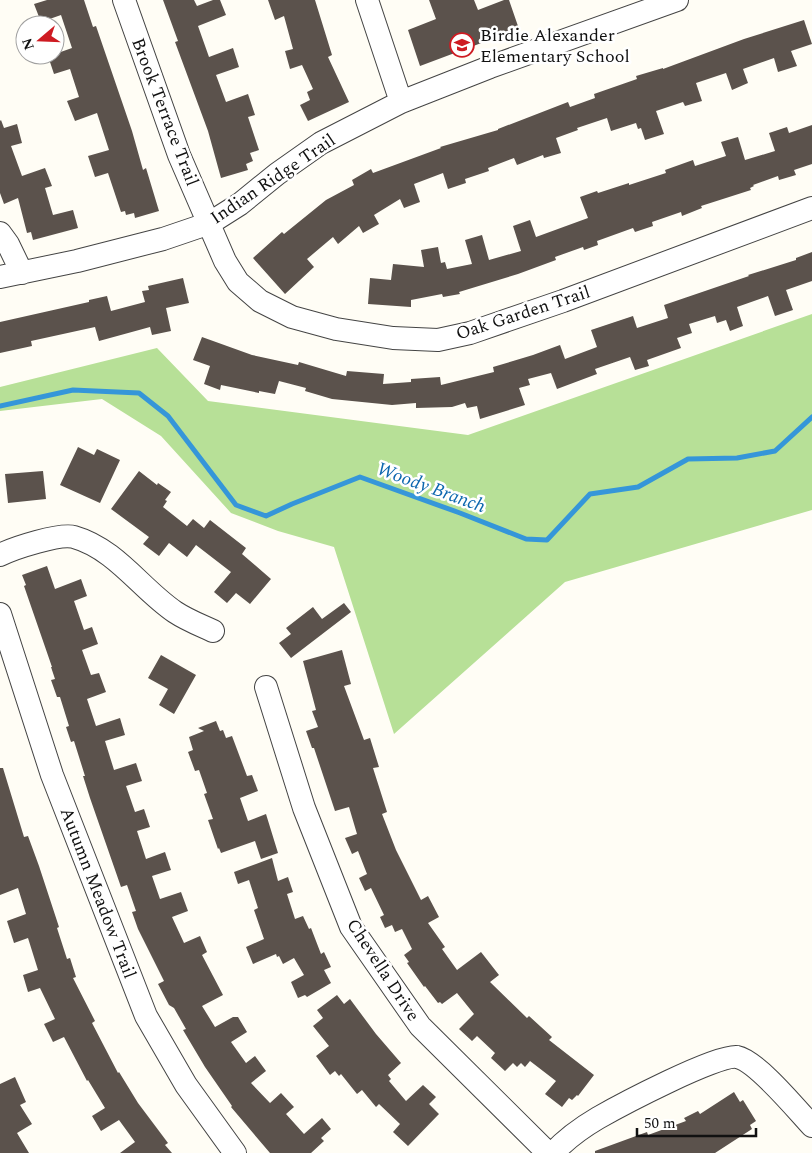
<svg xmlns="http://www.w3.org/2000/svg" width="812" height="1153" font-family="Spectral,serif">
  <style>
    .forest { fill: #b7e097 }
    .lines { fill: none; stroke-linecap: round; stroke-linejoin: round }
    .stream { stroke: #3596d9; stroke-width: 5 }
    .building { fill: #5b524c }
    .minor-casing { stroke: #444; stroke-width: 24 }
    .minor { stroke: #fff; stroke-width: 22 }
    .labels { text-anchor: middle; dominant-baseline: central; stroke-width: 5; stroke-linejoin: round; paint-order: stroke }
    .poi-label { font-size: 18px; fill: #111; stroke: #fff; text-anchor: start }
    .street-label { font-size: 18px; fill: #111; stroke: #fff }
    .water-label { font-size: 19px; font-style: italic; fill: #0d67af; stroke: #fff }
  </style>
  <rect width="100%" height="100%" fill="#fffdf5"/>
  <path class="forest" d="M812 314V510L565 582 394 734 334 547 278 531 231 513 161 436 102 399 0 411V387L157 348 208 401 468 435Z"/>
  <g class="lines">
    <path class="stream" d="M0 406 73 390 139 393 168 416 236 505 266 516 292 504 360 477 460 513 526 539 547 540 590 494 638 487 688 459 737 458 775 451 812 417"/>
  </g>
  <path class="building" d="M47 0H84L93 27 96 26 132 131 143 170 146 168 159 211 135 218 134 213 126 215 125 211 121 212 108 173 95 177 88 156 109 150 97 113 75 121 67 101 79 97 70 69 54 74 48 56 55 55V54L72 48 61 15 41 22 34 4Z
    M163 0H194L197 6 213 0H220L226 15 198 26 209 57 233 48 239 67 216 75 226 102 248 94 255 115 248 117 259 150 250 153 253 161 246 164 248 170 221 178 208 131 175 42 178 41Z
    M268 0H315L332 55 328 57 349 102 308 121 300 105 310 100 307 92 313 89 302 65 290 69 285 51 293 49 284 16 275 20Z
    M429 0H474L478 10 504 0H509L519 29 420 66 408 30 436 19Z
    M804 20 812 44 791 51 797 66 778 72 774 58 743 69 748 83 732 90 726 73 696 83 702 101 685 106 683 102 656 111 664 134 645 140 641 128 638 129 636 123 611 131 607 118 577 128 578 130 556 138 561 153 544 158 543 155 517 165 514 158 488 168 489 171 465 179 466 183 448 189 443 173 414 184 420 202 404 208 400 199 374 215 379 224 363 233 359 226 338 244 333 237 307 259 314 267 285 294 253 258 282 232 284 234 326 200 354 185 352 180 371 169 373 173 441 148 440 147 498 130V129L568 102 570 107 595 98 594 94 637 79 636 76 663 68V69L744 39Z
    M1 120 4 128 17 124 22 143 11 146 22 176 45 168 52 186 45 188 53 215 73 210 78 228 33 240 31 232 27 233 18 198 4 204 0 193V121Z
    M812 125V164L794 170 796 175 779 180 778 176 753 185 754 186 750 188 751 190 701 206 702 208 682 216 681 212 652 222 653 226 635 232 633 228 597 241 598 245 584 250 583 247 555 257 556 260 518 274 459 292 460 294 443 297 442 294 411 300V307L368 304 370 278 391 280 393 264 424 267 421 250 438 247 441 263 445 262 447 269 472 264 465 240 482 235 489 260 521 251 513 226 530 220 536 237 588 218 580 197 597 191 598 193 629 183V185L666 173 665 170 693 160 695 166 726 156 721 142 738 137 745 160 775 151 769 133 787 127 789 133Z
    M812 252V281L786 290 793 310 775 316 768 296 737 307 743 326 730 331 726 320 717 323 715 316 689 324 692 333 677 338 681 348 647 360 649 366 635 370 630 357 595 369 597 374 557 389 551 373 528 379 530 385 519 388 525 405 480 419 477 406 467 408 465 403 452 407 416 408V403L392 405 332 399 305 391 306 388 279 381 275 394 259 391V393L221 385 220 390 204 384 210 366 193 360 202 337 252 355 298 365 299 362 346 376 347 371 384 374 383 384 411 382V379L440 377 441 385 494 372 493 367 533 355 560 345 565 359 597 347 591 330 633 316 637 328 668 318 664 305 749 276 748 275 796 260V258Z
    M183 278 189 303 166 308 171 331 152 335 150 327 99 341 95 327 31 341 32 346 0 353V322L89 302V300L107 296 111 311 145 302 142 291 149 290 148 286Z
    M78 447 94 455 97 449 120 460 100 503 60 485Z
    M43 471 46 499 8 503 5 474Z
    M139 471 157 485 158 483 171 492 165 500 167 501 163 507 187 526 193 519 204 528 210 520 246 548 242 554 271 579 250 604 236 593 227 603 214 592 231 572 196 545 187 557 169 543 159 556 143 544 149 537 111 509Z
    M47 566 55 589 81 579 87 596 74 601 84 630 92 627 98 644 82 650 91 675 99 673 106 692 87 699 96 726 120 718 125 735 105 741 114 770 136 763 142 781 126 786 135 812 144 809 150 827 137 831 146 859 165 852 171 870 152 876 160 899 181 892 188 911 172 917 184 943 200 936 207 952 202 955 223 995 202 1006 215 1027 233 1017H238L247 1032 231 1042 246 1063 255 1056 266 1071 251 1083 270 1103 281 1093 294 1107 286 1114 304 1134 322 1118 331 1129 321 1138 324 1141 311 1153H270L231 1107 232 1106 205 1067 183 1030 186 1029 174 1008 169 1005 158 984 164 981 138 929 132 912 136 911 127 885 121 887 90 798 83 776H85L74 741 71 742 66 727 69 726 60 697H57L51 680 55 679 51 667H52L24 586 26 585 22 575Z
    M344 603 351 612 291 658 279 643 291 634 286 628 313 607 322 619Z
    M342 650 351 684 344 686 364 740 370 738 379 767 373 768 387 812 382 814 396 850 421 900 428 896 439 917 428 923 445 947 442 949 457 970 481 952 499 975 490 982 527 1018 529 1016 552 1037 549 1040 594 1075 578 1096 577 1095 572 1100 569 1098 562 1107 545 1094 556 1081 530 1061 525 1067 521 1063 517 1067 513 1063 505 1071 491 1058 495 1053 477 1036 472 1041 459 1029 474 1014 457 993 442 1004 440 1002 438 1003 425 986 424 987 407 963 409 962 404 955 412 949 402 929 395 932 392 925 385 928 380 917 384 915 371 888 365 891 359 878 367 874 358 851 352 854 345 838 357 834 349 807 335 811 314 748H312L306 731 318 727 312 711 316 710 303 661Z
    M161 655 196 675 174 714 159 705 168 689 148 678Z
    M216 721 220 731 223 730 226 738 232 736 247 776 252 775 258 791 240 798 248 821 266 814 278 853 261 859 255 841 221 853 219 848 218 849 208 820 213 819 204 794 207 793 199 770 195 771 188 752 193 750 189 737 204 731 198 728Z
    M0 768H3L24 837 28 836 39 866 59 927 57 928 67 959 70 958 76 977 73 978 95 1021 92 1023 118 1073 119 1072 138 1103 168 1143 165 1145 172 1153H120L135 1142 119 1120 101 1131 92 1116 105 1108 88 1080 87 1081 64 1037 53 1042 44 1024 55 1019 40 988 28 992 23 975 38 970 28 938 14 943 7 921 26 914 18 888 0 895Z
    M272 858 278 881 288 877 293 892 287 894 295 919 303 916 309 929 311 928 321 954 324 952 331 967 324 970 331 983 307 997 305 995 298 998 291 982 304 975 294 958 283 964 279 956 277 957 276 954 253 964 246 947 264 939 254 910 258 908 249 880 238 884 234 872Z
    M337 995 344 1004 350 999 376 1034 401 1063 388 1075 391 1079 389 1081 406 1101 423 1085 436 1097 429 1104 439 1114 408 1146 393 1132 400 1124 379 1104 376 1107 362 1090 357 1094 341 1074 339 1076 335 1071 330 1075 316 1056 329 1046 313 1026 323 1018 317 1010Z
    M15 1077 26 1102 20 1105 32 1124 17 1133 29 1153H0V1084Z
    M734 1092 740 1102 743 1100 756 1121 750 1125 752 1129 715 1153H595V1151L647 1132 648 1135 686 1121 684 1118 698 1111 700 1114Z"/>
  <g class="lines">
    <g class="minor-casing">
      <path id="minor" d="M124 0 179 155 225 261 238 282 260 301 292 317 336 329 393 338 438 340 470 333 563 301 812 208
        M367 0 401 102
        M0 233 8 244 22 273
        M0 277 77 261 163 239 210 223 240 204 277 174 321 143 401 102 490 67 677 0
        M0 555C14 548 60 533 74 537 116 549 141 589 175 612 187 620 200 625 213 631
        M0 614 52 775 146 1016 186 1085 235 1153
        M266 687 304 808 351 927 420 1026 548 1153
        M553 1153C566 1139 581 1128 598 1118 619 1106 717 1054 737 1057 757 1061 797 1110 812 1126"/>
    </g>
    <use href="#minor" class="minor"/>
  </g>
  <defs>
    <g id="school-ring" transform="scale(1.25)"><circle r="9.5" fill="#fff" stroke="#ce1b22" stroke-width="1.5"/><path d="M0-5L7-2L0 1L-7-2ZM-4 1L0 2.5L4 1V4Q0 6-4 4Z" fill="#ce1b22"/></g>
  </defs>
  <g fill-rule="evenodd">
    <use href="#school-ring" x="462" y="45"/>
  </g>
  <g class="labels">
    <g class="poi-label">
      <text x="480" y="35">Birdie Alexander<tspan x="480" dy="21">Elementary School</tspan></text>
    </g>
    <g class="street-label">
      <text transform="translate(165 112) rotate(69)">Brook Terrace Trail</text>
      <text transform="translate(273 179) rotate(-34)">Indian Ridge Trail</text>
      <text transform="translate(523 313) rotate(-18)">Oak Garden Trail</text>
      <text transform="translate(98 893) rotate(69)">Autumn Meadow Trail</text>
      <text transform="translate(383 970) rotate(57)">Chevella Drive</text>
    </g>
    <g class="water-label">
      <text transform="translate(431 488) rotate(20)">Woody Branch</text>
    </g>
  </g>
  <g transform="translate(40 40) rotate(251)"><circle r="24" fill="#ffffff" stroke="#a0a0a0"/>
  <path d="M0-4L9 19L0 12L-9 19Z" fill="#ce1b22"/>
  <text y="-8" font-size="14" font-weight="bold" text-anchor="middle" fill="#111111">N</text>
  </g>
  <path d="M637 1128v8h119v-8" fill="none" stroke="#111111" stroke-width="2.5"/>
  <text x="644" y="1128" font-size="15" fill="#111111" stroke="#ffffff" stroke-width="4" paint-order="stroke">50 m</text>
</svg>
